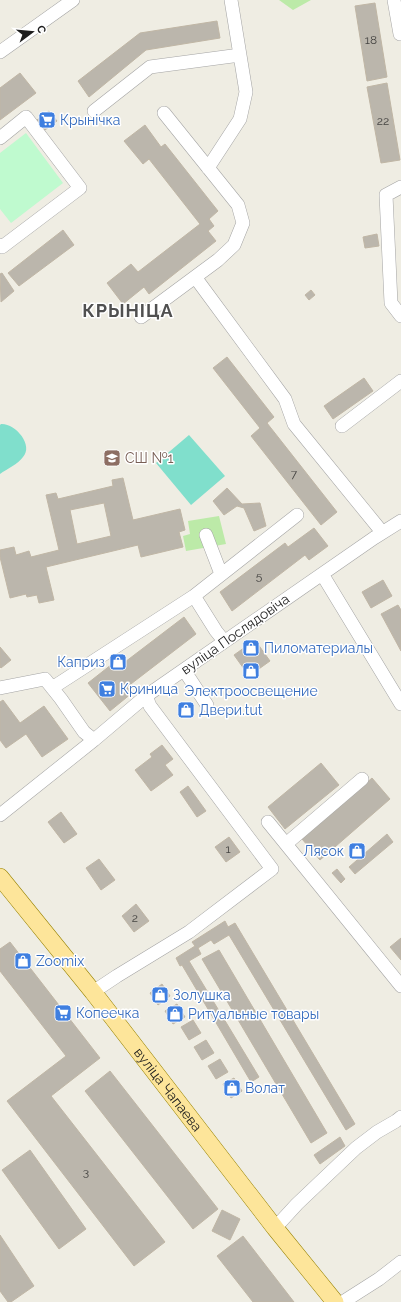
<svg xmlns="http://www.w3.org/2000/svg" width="401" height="1302" font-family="Raleway,sans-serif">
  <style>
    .grass { fill: #bceaa8 }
    .park { fill: #bffacf }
    .pitch { fill: #80dfcc }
    .building { fill: #bbb6ac; stroke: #c0b6a5; fill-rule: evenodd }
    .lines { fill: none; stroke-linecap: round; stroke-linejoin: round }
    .minor-casing { stroke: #a4a4a4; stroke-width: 14 }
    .major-casing { stroke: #978200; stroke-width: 18 }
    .minor { stroke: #fff; stroke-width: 13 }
    .major { stroke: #fde59a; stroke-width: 17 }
    .labels { text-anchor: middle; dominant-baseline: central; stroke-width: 3; stroke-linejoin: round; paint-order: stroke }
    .number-label { font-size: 12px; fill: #444341 }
    .shop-label { font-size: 14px; fill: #366cbe; stroke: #fff; text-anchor: start }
    .education-label { font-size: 14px; fill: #785e54; stroke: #fff; text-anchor: start }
    .street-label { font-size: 14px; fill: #1d1d1d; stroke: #fff }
    .district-label { font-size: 18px; font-weight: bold; letter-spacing: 1px; fill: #505050; stroke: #fff }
  </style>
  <rect width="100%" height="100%" fill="#efede3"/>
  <path class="grass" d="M279 0H311L293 10Z
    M219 516 226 544 186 551 183 536 190 534 188 521Z"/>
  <path class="park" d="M26 133 63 183 11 223 0 209V153Z"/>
  <path class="pitch" d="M1 424C15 423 34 445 23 457 18 464 7 469 0 474V425Z
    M189 435 225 476 191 505 156 463Z"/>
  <path class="building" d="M375 3 387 77 367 81 355 6Z
    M217 21 220 38 146 50 89 97 78 81 140 33Z
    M20 73 36 93 0 120V88Z
    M387 83 400 160 381 163 367 87Z
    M49 111 57 121 45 130 37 120Z
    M145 125 161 147 165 144 218 211 209 219 214 226 208 231 216 241 149 294 144 287 123 304 107 283 131 264 138 272 200 224 149 159 143 164 124 141Z
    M63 230 74 245 19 286 8 273Z
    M377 234 379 246 365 248 363 237Z
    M2 273 14 291 1 302 0 274Z
    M311 290 315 295 309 300 305 295Z
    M227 357 274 417 267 423 337 512 321 525 251 436 260 428 213 368Z
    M364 378 373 391 333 419 324 406Z
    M123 478 133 520 180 509 185 530 179 532 183 547 141 557 138 545 46 567 54 600 39 603 37 595 27 597 26 594 10 598 0 557V550L14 547 16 555 29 551 31 557 59 550 46 495 56 493 58 499 113 486 112 480ZM104 503 111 536 77 544 70 510Z
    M227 488 242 504 260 503 266 526 254 531 244 508 237 506 224 515 213 501Z
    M314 528 328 546 309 560 305 555 232 611 220 592 285 543 288 547Z
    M383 580 392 596 371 608 362 592Z
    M398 605 401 610V651L381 614Z
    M184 617 196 634 127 687 132 693 110 711 88 683 121 657 125 662Z
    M255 640 270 661 249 676 234 655Z
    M0 647 11 660 1 668 0 667Z
    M3 700 20 723 44 706 68 739 42 757 26 734 6 748 0 740V702Z
    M162 745 173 759 165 765 173 775 151 791 135 770 152 757 150 754Z
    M321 763 339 785 285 829 268 807Z
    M372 778 390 799 320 860 302 839Z
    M188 786 206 811 197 817 180 792Z
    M61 812 77 834 64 843 48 822Z
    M387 834 393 842 355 874 349 867Z
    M229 837 240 852 226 862 215 847Z
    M99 859 115 880 101 890 86 868Z
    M337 869 345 879 341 883 332 873Z
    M136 904 149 921 134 932 122 916Z
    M225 921 228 927 235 923 355 1124 346 1130 229 935 214 944 211 940 198 948 201 954 189 961 259 1077 251 1082 182 965 180 966 176 958 195 946 192 942Z
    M401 938V960L390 947Z
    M10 942 100 1058 51 1096 165 1242 134 1266 7 1101 66 1056 0 971V949Z
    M219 950 327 1133 311 1143 202 959Z
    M162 984 170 996 158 1005 150 993Z
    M177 1004 185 1017 173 1024 165 1011Z
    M193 1020 201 1033 189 1040 181 1027Z
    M206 1040 214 1053 202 1060 194 1047Z
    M220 1059 228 1072 216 1079 208 1066Z
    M110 1071 218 1209 193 1229 85 1091Z
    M234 1078 242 1091 231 1098 223 1084Z
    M340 1137 345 1146 320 1164 314 1155Z
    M30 1150 86 1229 59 1249 2 1170Z
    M222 1210 240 1219 230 1240 212 1231Z
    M0 1235 34 1286 11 1302H8L0 1291Z
    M243 1236 294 1302H253L217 1256Z"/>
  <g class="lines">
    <g class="minor-casing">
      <path id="minor" d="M394 0 400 34
        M0 52 73 0
        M94 111 150 67 240 55
        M0 138 26 117 80 188 2 247 0 245
        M208 168 240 119 246 92 231 0
        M401 187 386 195 391 303 401 316
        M195 277 285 399 294 424 382 532
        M141 317 218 260 234 245 243 223 238 205 164 113
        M342 426 401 381
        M206 535 221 574
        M322 574 401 704
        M224 641 216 631 194 596 297 515
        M184 670 207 705
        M0 688 45 679 61 699 84 732 94 740
        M52 688 194 596
        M0 815 94 740 146 696 374 538 401 521
        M268 822 401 986
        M286 844 362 779
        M93 992 117 976 189 932 272 869 150 706 146 696
        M275 1228 297 1204 356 1148 377 1132 396 1121 401 1117
        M343 1302 379 1279 401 1262"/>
    </g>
    <g class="major-casing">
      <g id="major">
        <path id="s1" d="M0 877 93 992 275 1228 335 1302"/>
      </g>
    </g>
    <use href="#minor" class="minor"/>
    <use href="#major" class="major"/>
  </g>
  <defs>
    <g id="supermarket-square" transform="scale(0.9)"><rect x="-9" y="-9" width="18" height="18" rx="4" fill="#3f7fe0" stroke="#fff"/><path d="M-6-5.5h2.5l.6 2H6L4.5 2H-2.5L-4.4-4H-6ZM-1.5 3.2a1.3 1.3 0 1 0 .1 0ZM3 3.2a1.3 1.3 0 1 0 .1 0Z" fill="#fff"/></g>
    <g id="school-square" transform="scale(0.9)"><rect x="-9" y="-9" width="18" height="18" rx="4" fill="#8d6e63" stroke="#fff"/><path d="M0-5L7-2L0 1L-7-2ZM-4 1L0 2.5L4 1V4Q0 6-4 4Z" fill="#fff"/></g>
    <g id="shop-square" transform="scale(0.9)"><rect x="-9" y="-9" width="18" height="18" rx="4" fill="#3f7fe0" stroke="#fff"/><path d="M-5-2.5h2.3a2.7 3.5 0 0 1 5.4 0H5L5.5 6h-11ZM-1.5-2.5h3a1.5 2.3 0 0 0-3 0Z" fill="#fff"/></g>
  </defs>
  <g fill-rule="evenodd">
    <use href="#supermarket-square" x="47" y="120"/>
    <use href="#school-square" x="112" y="458"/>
    <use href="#shop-square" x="251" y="648"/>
    <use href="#shop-square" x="118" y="662"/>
    <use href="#shop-square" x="251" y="671"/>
    <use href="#supermarket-square" x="107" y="689"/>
    <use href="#shop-square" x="186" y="710"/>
    <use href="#shop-square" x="357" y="851"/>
    <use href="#shop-square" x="23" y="961"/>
    <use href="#shop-square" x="160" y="995"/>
    <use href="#supermarket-square" x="63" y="1013"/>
    <use href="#shop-square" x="175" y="1014"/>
    <use href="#shop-square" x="232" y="1088"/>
  </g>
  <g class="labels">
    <g class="number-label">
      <text x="371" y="40">18</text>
      <text x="383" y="121">22</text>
      <text x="294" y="474">7</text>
      <text x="259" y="576">5</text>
      <text x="228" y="849">1</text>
      <text x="135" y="918">2</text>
      <text x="86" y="1172">3</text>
    </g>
    <g class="shop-label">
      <text x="60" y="120">Крынічка</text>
      <text x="264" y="648">Пиломатериалы</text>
      <text x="105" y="662" text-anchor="end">Каприз</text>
      <text x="120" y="689">Криница</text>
      <text x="251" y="691" text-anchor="middle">Электроосвещение</text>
      <text x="199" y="710">Двери.tut</text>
      <text x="344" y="851" text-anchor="end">Лясок</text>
      <text x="36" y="961">Zoomix</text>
      <text x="173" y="995">Золушка</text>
      <text x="76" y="1013">Копеечка</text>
      <text x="188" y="1014">Ритуальные товары</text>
      <text x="245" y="1088">Волат</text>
    </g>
    <g class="education-label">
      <text x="125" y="458">СШ №1</text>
    </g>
    <g class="street-label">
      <text transform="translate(235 634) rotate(-35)">вуліца Послядовіча</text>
      <text stroke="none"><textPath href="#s1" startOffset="271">вуліца Чапаева</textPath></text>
    </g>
    <g class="district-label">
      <text x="128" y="310">КРЫНІЦА</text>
    </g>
  </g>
  <g transform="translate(32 32) rotate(74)" stroke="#ffffff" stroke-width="3" paint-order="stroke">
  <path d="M0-3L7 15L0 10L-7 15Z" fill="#1d1d1d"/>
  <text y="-6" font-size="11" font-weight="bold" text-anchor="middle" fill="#1d1d1d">С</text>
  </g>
</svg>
